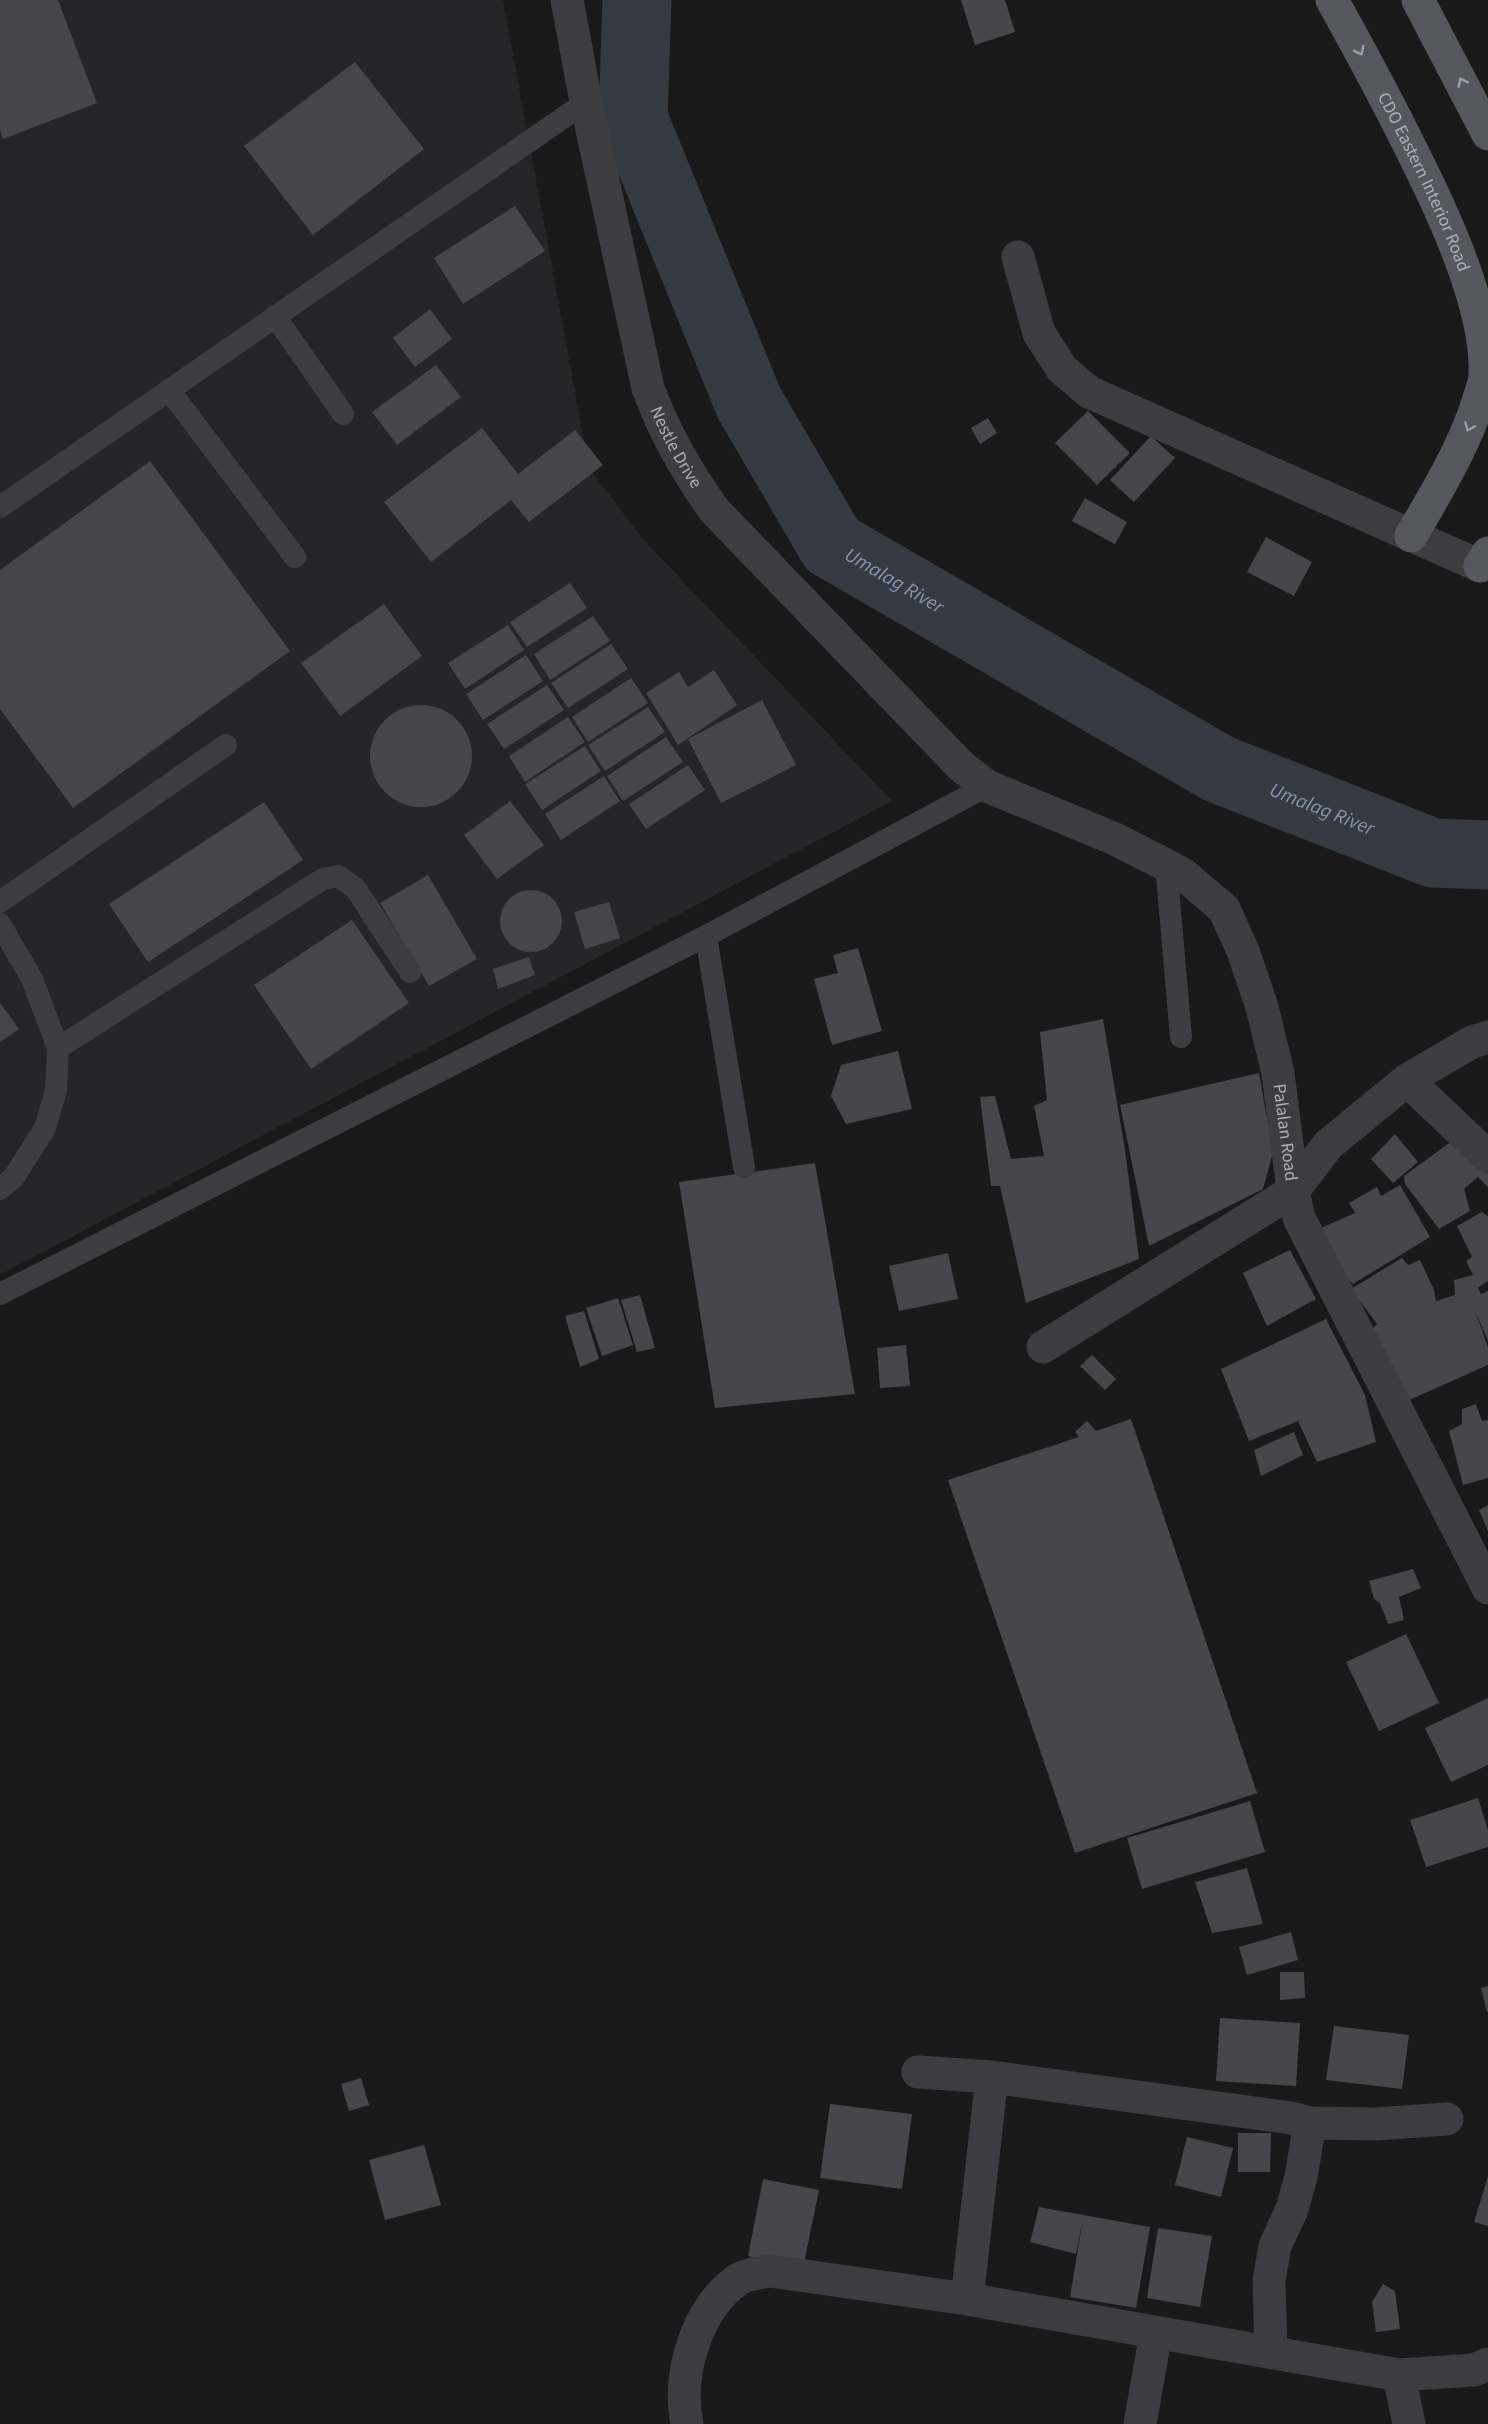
<svg xmlns="http://www.w3.org/2000/svg" width="1488" height="2424" font-family="'Source Sans 3',sans-serif">
  <style>
    .built { fill: #252527 }
    .lines { fill: none; stroke-linecap: round; stroke-linejoin: round }
    .river { stroke: #343942; stroke-width: 69 }
    .building { fill: #46464a }
    .service { stroke: #3c3c41; stroke-width: 22 }
    .minor { stroke: #3c3c41; stroke-width: 33 }
    .tertiary { stroke: #3c3c41; stroke-width: 33 }
    .primary { stroke: #56575e; stroke-width: 33 }
    .oneway { stroke: #9c9da6 }
    .labels { text-anchor: middle; dominant-baseline: central; stroke-width: 4.5; stroke-linejoin: round; paint-order: stroke }
    .street-label { font-size: 18px; fill: #adaeb8; stroke: #141415 }
    .water-label { font-size: 20px; font-style: italic; fill: #8895af; stroke: #141415 }
  </style>
  <rect width="100%" height="100%" fill="#19191a"/>
  <path class="built" d="M0 0H503L589 468 642 538 892 801 0 1275Z"/>
  <g class="lines">
    <path class="river" id="s1" d="M637 0 633 118 749 403 832 545 1219 769 1433 853 1488 855"/>
  </g>
  <path class="building" d="M0 0H58L97 103 3 139 0 130Z
    M961 0H1005L1015 32 975 45Z
    M355 62 424 149 313 235 244 146Z
    M515 206 545 251 463 304 434 258Z
    M430 309 452 339 415 367 393 338Z
    M436 365 461 397 397 445 372 412Z
    M1088 411 1130 453 1097 485 1055 443Z
    M988 418 997 433 980 444 971 428Z
    M482 428 518 474 575 430 603 465 529 522 511 500 431 562 384 502Z
    M1151 436 1175 458 1134 502 1110 480Z
    M150 461 290 651 73 808 0 709V570Z
    M1085 498 1127 522 1115 544 1072 521Z
    M1266 537 1312 562 1294 596 1247 572Z
    M570 583 587 608 527 647 510 622Z
    M384 604 422 656 340 716 301 663Z
    M593 616 610 641 550 680 534 654Z
    M508 625 524 650 465 689 448 663Z
    M611 644 628 669 568 708 551 683Z
    M526 655 543 681 483 720 466 694Z
    M714 670 737 705 678 745 646 693 679 672 688 687Z
    M631 678 648 703 588 742 572 717Z
    M547 685 564 710 504 749 487 724Z
    M762 700 796 765 721 803 688 739Z
    M370 756a51 51 0 1 1 102 0a51 51 0 1 1-102 0Z
    M648 707 665 732 605 771 588 745Z
    M568 717 585 742 525 782 509 756Z
    M666 737 683 762 623 801 607 776Z
    M585 746 601 771 542 810 525 784Z
    M688 765 705 790 646 829 629 804Z
    M604 776 620 801 561 840 545 814Z
    M510 801 544 845 497 879 464 835Z
    M264 802 303 860 148 962 109 904Z
    M428 875 477 959 429 986 380 903Z
    M500 921a31 31 0 1 1 62 0a31 31 0 1 1-62 0Z
    M609 902 620 938 585 949 574 912Z
    M352 920 409 1003 311 1069 254 985Z
    M858 948 882 1031 832 1045 814 979 838 973 833 955Z
    M529 957 535 975 498 989 493 969Z
    M0 1003 19 1029 0 1042Z
    M1103 1019 1125 1150 1139 1259 1026 1303 1000 1186H991L980 1097 995 1096 1011 1159 1044 1156 1034 1106 1047 1100 1040 1032Z
    M898 1051 912 1109 846 1124 831 1096 841 1065Z
    M1259 1073 1273 1153 1263 1189 1149 1246 1120 1105Z
    M1395 1134 1418 1162 1393 1183 1371 1159Z
    M1460 1135 1488 1167V1187L1478 1177 1464 1189 1470 1211 1439 1229 1405 1184 1404 1176Z
    M815 1163 855 1394 715 1408 679 1182Z
    M1400 1185 1430 1237 1353 1284 1334 1267 1321 1228 1355 1213 1349 1203 1377 1187 1381 1196Z
    M1482 1212 1488 1216V1281L1478 1288 1481 1294 1488 1291V1341L1475 1311 1488 1347V1365L1407 1401 1371 1330 1377 1324 1351 1289 1402 1258 1408 1265 1420 1260 1434 1290 1436 1301 1455 1295 1454 1280 1473 1275 1466 1261 1472 1257 1457 1226Z
    M1290 1250 1316 1299 1267 1326 1243 1273Z
    M948 1253 958 1299 899 1311 889 1266Z
    M640 1295 655 1348 637 1352 621 1300Z
    M618 1298 633 1345 602 1356 586 1308Z
    M584 1311 599 1359 580 1367 565 1316Z
    M1326 1319 1365 1395 1376 1442 1317 1462 1298 1421 1249 1441 1221 1369Z
    M906 1345 910 1386 880 1388 877 1348Z
    M1092 1355 1116 1379 1105 1390 1080 1366Z
    M1476 1404 1482 1421 1488 1420V1478L1463 1485 1449 1431 1462 1424V1409Z
    M1131 1419 1257 1793 1075 1853 948 1480 1079 1437 1075 1432 1087 1421 1096 1431Z
    M1294 1432 1303 1455 1261 1476 1254 1450Z
    M1488 1505V1531L1479 1510Z
    M1413 1569 1421 1588 1399 1597 1404 1620 1388 1624 1380 1603 1374 1599 1369 1581Z
    M1406 1634 1439 1703 1379 1731 1346 1662Z
    M1488 1698V1765L1451 1782 1425 1728Z
    M1478 1798 1488 1830V1847L1426 1867 1410 1820Z
    M1250 1801 1265 1852 1142 1889 1127 1838Z
    M1247 1868 1263 1924 1212 1933 1195 1882Z
    M1291 1932 1298 1960 1247 1975 1239 1947Z
    M1280 1972H1304L1305 1998 1280 2000Z
    M1488 1986V2012H1487L1481 1988Z
    M1220 2018 1300 2023 1296 2086 1216 2081Z
    M1334 2026 1409 2035 1402 2089 1326 2080Z
    M361 2078 369 2105 349 2111 341 2084Z
    M830 2104 912 2114 902 2189 820 2178Z
    M1238 2133H1271L1270 2172H1238Z
    M1187 2137 1233 2148 1221 2197 1175 2185Z
    M424 2145 441 2205 385 2220 369 2160Z
    M1488 2176V2226L1474 2222Z
    M763 2179 819 2190 803 2268 748 2256Z
    M1039 2207 1150 2227 1136 2308 1070 2297 1083 2218 1076 2254 1030 2242Z
    M1158 2228 1212 2236 1200 2307 1147 2298Z
    M1383 2284 1395 2291 1400 2329 1376 2332 1372 2302Z"/>
  <g class="lines">
    <path class="service" d="M275 316 343 414
      M169 390 295 557
      M0 507 586 102
      M1166 865 1181 1037
      M0 902 226 745
      M0 924 32 979 58 1048 56 1090 45 1128 14 1177 0 1189
      M706 936 744 1167
      M58 1048 323 879 338 876 356 889 410 972
      M0 1294 706 936 987 786"/>
    <path class="minor" d="M1018 257 1039 333 1062 369 1089 392 1480 566
      M1407 1080 1472 1042 1488 1037
      M1043 1347 1293 1191 1328 1145 1407 1080 1488 1157
      M918 2072 992 2077 1291 2118 1310 2123 1301 2177 1292 2209 1275 2246 1269 2280 1271 2352
      M1310 2123 1376 2124 1447 2119
      M967 2299 992 2077
      M1399 2375 1409 2424
      M687 2424C677 2375 696 2308 739 2279 747 2274 760 2273 770 2271L967 2299 1399 2375 1474 2370 1488 2364
      M1140 2424 1156 2333"/>
    <path class="tertiary" id="s2" d="M567 0 586 102 648 388C665 434 686 470 714 510L962 767 987 786 1115 839 1166 865 1184 875 1224 909 1243 951 1262 1007 1278 1073 1293 1191 1299 1218 1488 1588"/>
    <g class="primary">
      <path id="s3" d="M1332 0C1361 52 1389 104 1415 157 1444 215 1488 309 1485 375 1485 384 1480 393 1478 402 1463 449 1436 493 1411 536"/>
      <path d="M1418 0 1488 134"/>
      <path d="M1480 566 1488 553"/>
    </g>
  </g>
  <defs><path id="oneway-chevron" d="M-2-3.5L2.5 0L-2 3.5" fill="none" stroke-width="1.6" stroke-linecap="round" stroke-linejoin="round" transform="scale(1.5)"/></defs>
  <g class="oneway">
    <use href="#oneway-chevron" transform="translate(1360 51) rotate(62)"/>
    <use href="#oneway-chevron" transform="translate(1462 82) rotate(-117)"/>
    <use href="#oneway-chevron" transform="translate(1469 427) rotate(113)"/>
  </g>
  <g class="labels">
    <g class="street-label">
      <text stroke="none"><textPath href="#s3" startOffset="204">CDO Eastern Interior Road</textPath></text>
      <text stroke="none"><textPath href="#s2" startOffset="462">Nestle Drive</textPath></text>
      <text stroke="none"><textPath href="#s2" startOffset="1426">Palalan Road</textPath></text>
    </g>
    <g class="water-label">
      <text stroke="none"><textPath href="#s1" startOffset="662">Umalag River</textPath></text>
      <text stroke="none"><textPath href="#s1" startOffset="1148">Umalag River</textPath></text>
    </g>
  </g>
</svg>
